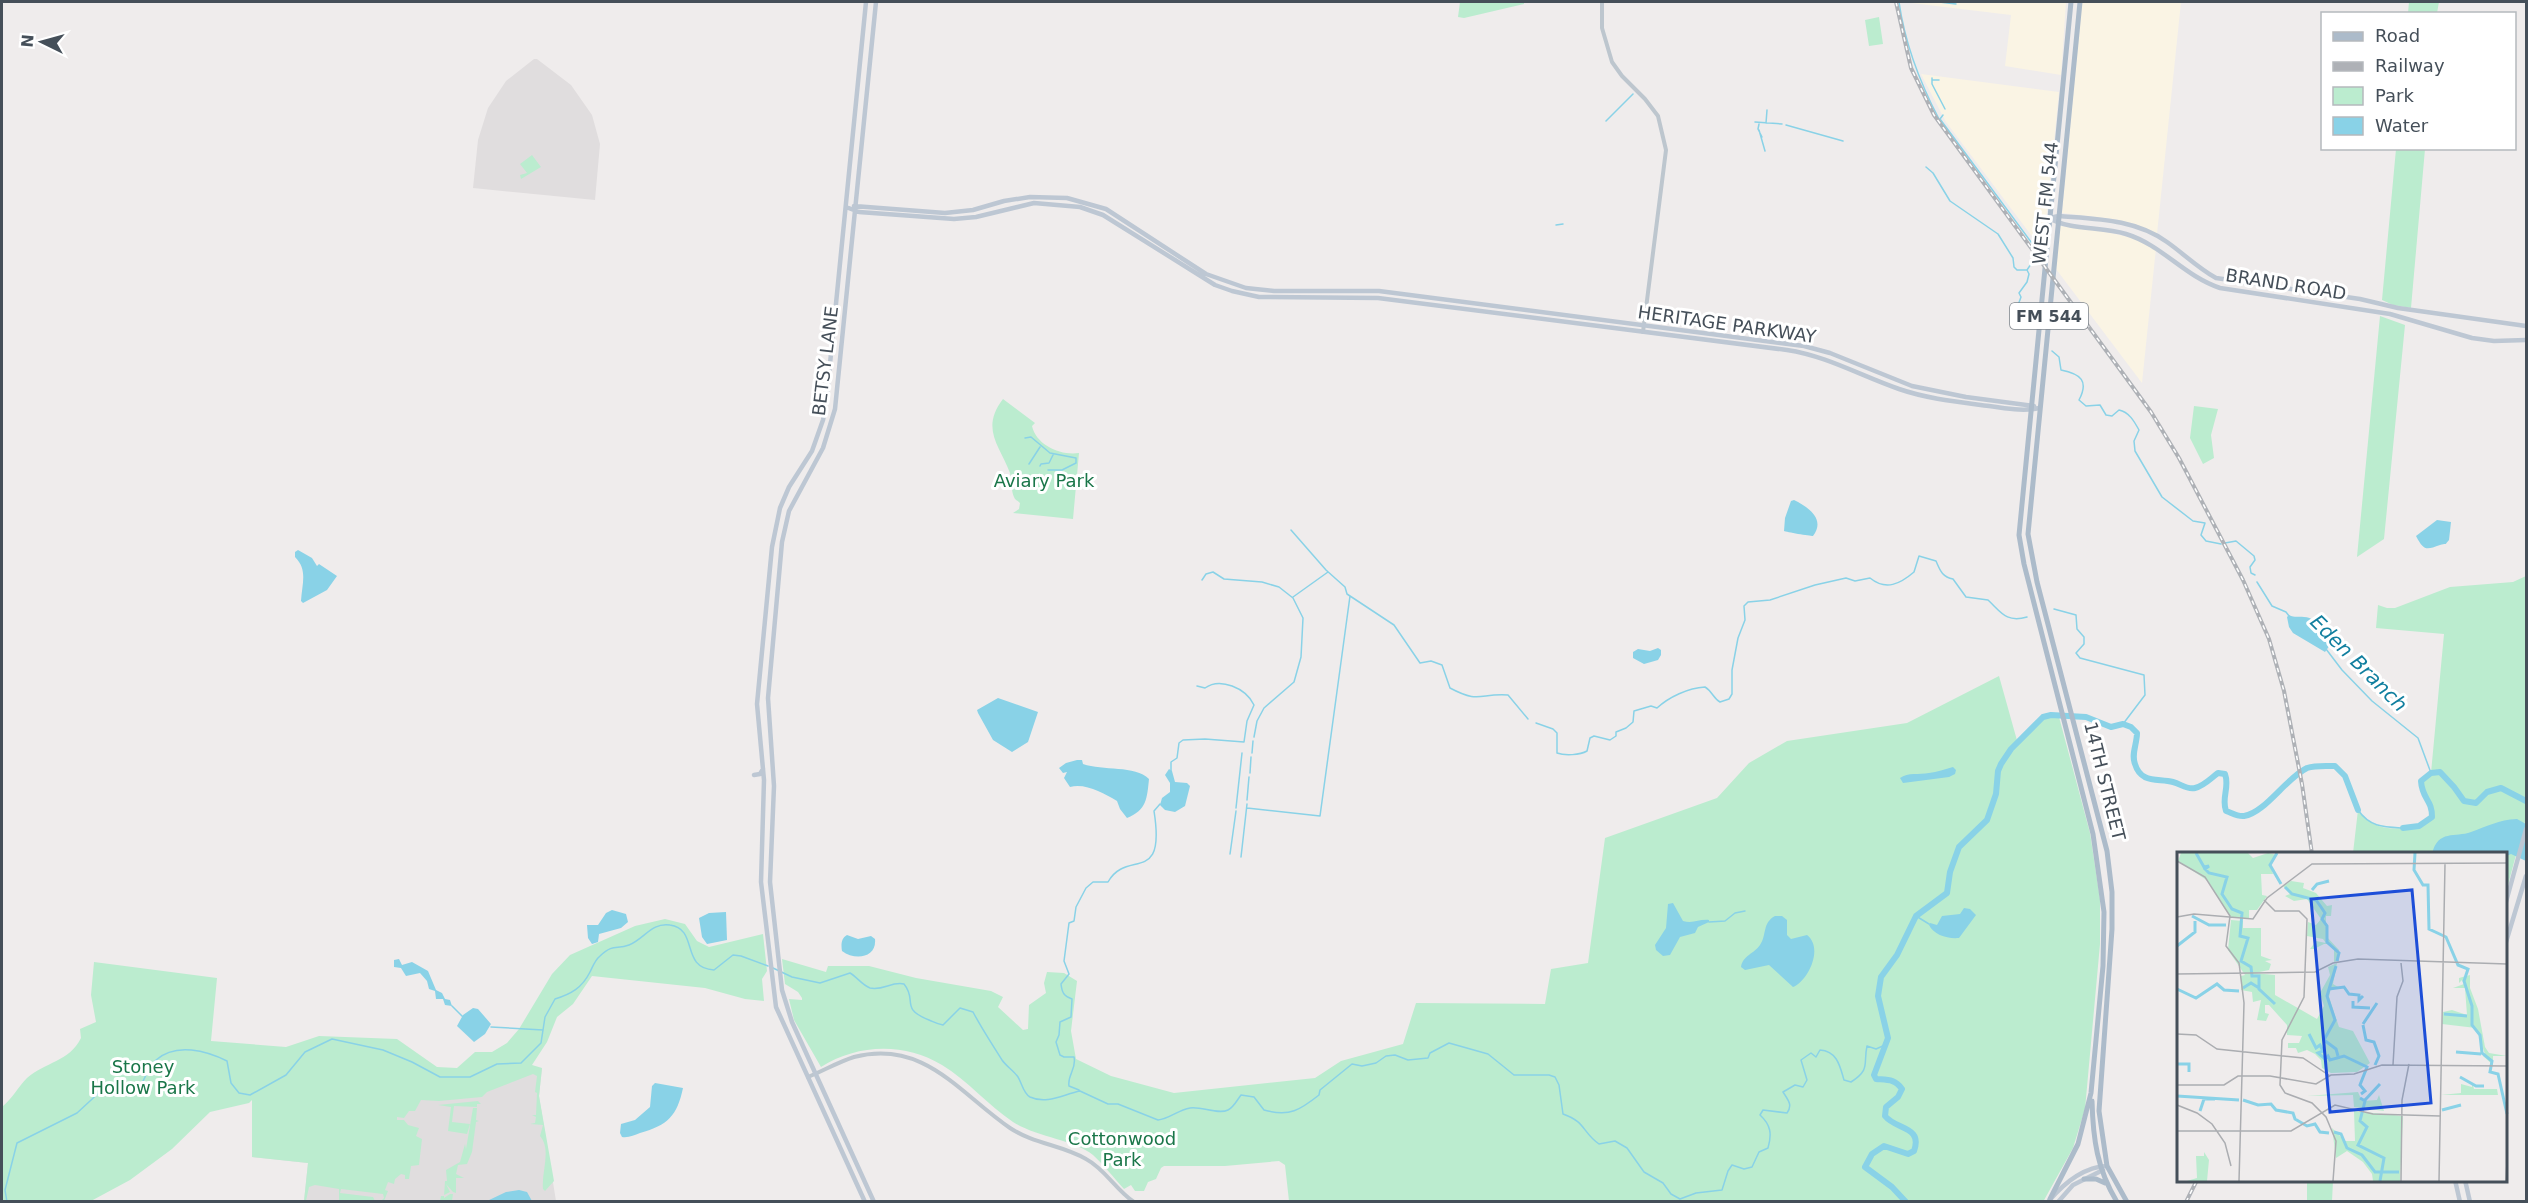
<svg xmlns="http://www.w3.org/2000/svg" width="2528" height="1203" font-family="'DejaVu Sans',sans-serif">
  <style>
    .commercial { fill: #faf4e4 }
    .education { fill: #e0ddde }
    .green { fill: #bbeccf }
    .water { fill: #89d2e7 }
    .lines { fill: none; stroke-linecap: round; stroke-linejoin: round }
    .stream { stroke: #89d2e7; stroke-width: 1.5 }
    .river { stroke: #89d2e7; stroke-width: 6 }
    .tertiary { stroke: #bdc6ce; stroke-width: 4 }
    .secondary { stroke: #bdc7d3; stroke-width: 4.5 }
    .primary { stroke: #acbbca; stroke-width: 5 }
    .rail-casing { stroke: #aeb1b6; stroke-width: 4 }
    .rail { stroke: #fff; stroke-width: 1.5; stroke-dasharray: 4.5; stroke-linecap: butt }
    .labels { text-anchor: middle; dominant-baseline: central; stroke-width: 6; stroke-linejoin: round; paint-order: stroke }
    .shield { fill: #fff; stroke: #7d848b; stroke-width: 1.5 }
    .shield-label { font-size: 16px; font-weight: bold; fill: #454f59 }
    .street-label { font-size: 18px; fill: #454f59; stroke: #fff }
    .park-label { font-size: 18px; fill: #1a7649; stroke: #fff }
    .water-label { font-size: 20px; font-style: italic; fill: #117f9f; stroke: #fff }
    .inset-river { fill: none; stroke: #89d2e7; stroke-width: 3 }
    .inset-road { fill: none; stroke: #abadb1; stroke-width: 1.5 }
    .view { fill: #1d4ed8; fill-opacity: 0.15; stroke: #1d4ed8; stroke-width: 3 }
    .inset-edge { fill: none; stroke: #454f59; stroke-width: 3 }
  </style>
  <rect width="100%" height="100%" fill="#efecec"/>
  <path class="commercial" d="M1903 2H2066L2061 75 2005 66 2011 15Z
    M2082 2H2181L2157 234 2135 224 2114 219 2062 213Z
    M1921 74 2059 92 2043 251 1946 122Z
    M2060 226 2101 231 2138 239 2156 248 2142 383 2056 269Z"/>
  <path class="education" d="M534 59H537L571 85 592 115 600 144 595 200 473 188 478 140 488 108 506 81Z
    M542 1068 539 1096 556 1201H304L308 1163 252 1157 416 1078Z"/>
  <path class="green" d="M1460 2H1524V4L1464 18 1458 17Z
    M2409 2H2439L2437 13H2408Z
    M1879 17 1883 44 1869 46 1865 20Z
    M2396 149H2425L2411 308 2393 305 2382 300Z
    M532 155 541 167 521 179 520 175 527 173 520 164Z
    M2380 316 2405 325 2384 539 2357 557Z
    M1003 399 1035 423 1032 426C1036 445 1061 456 1079 453L1073 519 1013 513 1019 509 1020 503C1018 501 1015 500 1014 497 1011 491 1012 480 1010 473 1000 446 980 429 1003 399Z
    M2194 406 2218 409 2211 435 2214 458 2203 464 2190 438Z
    M2526 576V818L2506 892V854H2327V851L2353 853 2358 810C2375 835 2409 832 2432 817 2432 799 2422 799 2421 781L2431 773 2444 634 2376 628 2378 605 2387 608H2395L2450 587 2513 582Z
    M1999 676 2018 744 2046 717H2059L2090 833 2100 899V944L2085 1109 2073 1148 2043 1202 1289 1201 1285 1165 1279 1161 1225 1166H1164L1161 1168 1156 1179 1148 1182 1144 1191H1135L1131 1185 1124 1189C1114 1178 1104 1165 1093 1155 1074 1140 1036 1137 1013 1122 988 1105 968 1081 942 1065 904 1042 857 1044 821 1067L794 1020 789 999 802 1000V998L798 992 785 984 782 959 826 972 828 966H869L916 978 991 991 1003 997 998 1007 1023 1030 1028 1029 1029 1005 1046 993 1044 983 1047 972 1064 973 1077 981 1071 1031 1076 1059 1111 1076 1174 1093 1315 1078 1341 1061 1403 1044 1416 1003 1545 1004 1551 969 1588 963 1605 838 1717 798 1749 763 1787 741 1907 723Z
    M665 919 685 924 697 941 709 947 763 934 767 971 762 979 764 1001 745 999 705 988 592 976 573 1004 557 1017 547 1042 532 1065 542 1068 539 1096 554 1181 545 1191 543 1189C541 1172 552 1150 540 1136L543 1125 530 1124 535 1123 536 1117 532 1115H536L537 1093 535 1092 537 1076 533 1074 487 1092 482 1097 439 1101 421 1100 415 1111H409L404 1118 397 1117V1120H404L408 1125 419 1128 416 1136 422 1139 419 1165 411 1166 409 1179H405V1175L401 1174 395 1179 394 1184 388 1182 385 1190 388 1191 384 1201H381L384 1198 383 1194 341 1189 340 1193 373 1197 375 1201H339V1189L315 1185 309 1187 306 1201H304L308 1163 252 1157V1100L249 1103 210 1112 172 1149 130 1180 91 1201H2V1107C12 1099 18 1087 27 1078 45 1062 69 1062 81 1038L80 1029 96 1022 91 995 94 962 217 978 211 1041 286 1047 319 1036 397 1039 437 1067 457 1068 475 1052H492L507 1043 519 1029 552 974 570 955 635 926Z
    M478 1101 481 1104H477V1107L454 1106 452 1122 470 1124 467 1134 448 1131 451 1107 438 1105Z
    M473 1108H477L476 1120 479 1121 476 1122 472 1152 467 1164 458 1165 456 1174 464 1178H456V1193L453 1192 446 1184 450 1192 444 1195V1198L450 1194H453L452 1201H440L441 1196H444L445 1181H447L446 1170 460 1162 465 1144 466 1149Z
    M2307 1181H2333L2332 1201H2307Z"/>
  <path class="water" d="M1794 500C1808 507 1826 519 1813 536 1810 536 1786 532 1784 531L1785 518 1791 501Z
    M2437 520 2451 522 2449 540C2443 547 2449 542 2440 545 2426 550 2424 551 2416 536Z
    M298 550 312 558 317 566 319 564 337 576 327 590 303 603 301 601C302 583 308 570 295 557V552Z
    M2289 615C2295 618 2298 616 2304 617 2320 618 2323 635 2330 645L2325 652 2293 633 2289 627 2287 617Z
    M1658 648 1661 650V655L1658 660 1644 664 1633 658V652L1638 649 1650 651Z
    M998 698 1038 712 1028 742 1012 752 993 740 978 713 977 710Z
    M1077 760H1082L1083 764C1103 771 1135 765 1149 779 1147 798 1147 810 1127 818L1120 809 1117 801C1103 793 1086 783 1070 787L1064 778 1067 772 1063 773 1059 768 1066 763Z
    M1953 767 1956 770 1955 774 1949 777 1903 783 1900 778C1908 772 1919 775 1929 773 1937 772 1945 769 1953 767Z
    M1169 769 1172 771 1175 782 1187 783 1190 786 1185 806 1175 812 1165 810 1160 805 1162 798 1170 792V783L1165 775Z
    M2517 819 2526 824V861L2511 854 2506 856V854H2432C2438 829 2455 838 2471 832 2488 826 2498 820 2517 819Z
    M1673 903 1683 921C1693 924 1699 919 1709 920V922L1698 927 1695 933 1680 937 1670 955 1663 956 1656 950 1655 945 1666 928 1668 904Z
    M1964 908 1970 909 1976 915 1959 938C1947 939 1934 935 1929 925L1930 923 1937 925 1942 916 1960 914Z
    M612 910 626 914 628 922 621 928 599 934 598 942 592 944 588 938 587 925H598L606 913Z
    M726 912 727 940 707 944 702 937 699 918 709 913Z
    M1775 916H1782L1787 920V935L1791 939 1807 935C1824 948 1808 981 1793 987L1769 965 1745 970 1741 967C1743 955 1754 954 1760 945 1767 935 1762 923 1775 916Z
    M847 935 858 939 871 936 875 939C877 958 855 961 842 951 841 945 841 938 847 935Z
    M399 959 402 965 412 962 428 971 436 990 442 993 445 999 450 1000 452 1006 445 1005 443 999H436L435 991 429 989 427 981 420 973 406 976 401 968 394 967V960Z
    M473 1008 478 1009 491 1024 485 1034 474 1042 457 1026 463 1015Z
    M655 1083 683 1088C677 1116 668 1125 640 1133 634 1135 629 1138 622 1137L620 1133 621 1124 635 1120 650 1107 652 1086Z
    M519 1190 527 1192 532 1201H487L506 1192Z"/>
  <g class="lines">
    <path class="stream" d="M1899 2C1905 44 1919 81 1939 119
      M1939 2 1956 4
      M1932 78V84L1945 109
      M1932 80H1939
      M1943 115 1940 119 2040 254
      M1606 121 1633 94
      M1755 122 1782 124
      M1766 123 1767 110
      M1759 124 1758 129 1762 137
      M1786 125 1843 141
      M1759 130 1765 151
      M1926 167 1933 173 1950 201 1998 234 2013 258 2014 267 2017 270H2027L2029 274 2027 282 2019 293 2021 297 2017 308 2023 323 2034 326
      M1556 225 1563 224
      M2027 270 2035 258
      M2052 351 2059 357 2061 370C2081 374 2089 381 2079 400L2086 406 2100 405 2106 415 2112 416 2119 410C2129 412 2134 421 2139 430L2134 441 2135 451 2162 497 2193 521 2205 523 2201 535 2206 541 2221 544
      M1025 438 1031 437 1050 453 1076 458V463L1062 470H1048
      M1029 464 1040 447
      M1040 466 1041 464 1049 463 1053 455
      M1291 530 1326 570 1345 587 1347 594 1394 625 1420 663 1431 661 1442 665 1450 688C1480 704 1479 693 1508 695L1528 719
      M2225 543 2236 541 2254 556 2255 560 2250 567 2251 573 2255 575
      M1202 580 1206 574 1213 572 1224 579 1262 582 1279 587 1293 598 1303 618 1301 657 1294 682 1264 708 1257 721 1254 737
      M2257 582 2272 606 2286 612 2289 616
      M1293 597 1328 572
      M2054 609 2076 615 2077 629 2084 637V644L2076 653 2080 658 2144 675 2145 695 2123 724
      M2326 649 2342 670 2372 701 2418 738 2431 773
      M1536 723 1553 729 1557 733V753C1565 756 1580 755 1587 751L1590 738 1594 736 1610 740 1616 736V732L1626 728 1633 722 1634 711 1651 706 1657 708C1669 697 1688 688 1705 687 1712 691 1713 698 1720 702L1729 699 1732 694V670L1738 638 1745 620 1744 606 1748 602 1770 600 1815 585 1846 578 1855 581 1870 578C1886 591 1900 584 1914 572L1919 556 1936 561C1940 570 1942 577 1953 579L1966 597 1988 600C2001 612 2006 623 2027 617
      M1252 753 1253 741
      M1171 771V762L1177 758 1179 743 1183 740 1205 739 1244 742 1247 721 1254 705C1246 688 1220 677 1205 688L1197 686
      M1250 773 1251 757
      M1247 800 1249 777
      M1236 808 1242 753
      M1247 808 1320 816 1350 596
      M2358 810C2370 827 2383 827 2403 828
      M1230 854 1236 811
      M1241 857 1247 804
      M1916 916 1929 924
      M1709 922 1725 921 1735 913 1745 911
      M773 968 792 977 820 983 850 973C857 977 862 985 870 988 883 991 892 981 904 984 918 1001 899 1008 929 1020 934 1022 937 1024 943 1025L960 1008 973 1012C982 1029 992 1044 1002 1060 1006 1066 1014 1071 1018 1077 1022 1083 1023 1093 1030 1097 1047 1105 1064 1094 1080 1091L1108 1104H1118L1158 1120C1169 1119 1178 1110 1190 1108 1201 1106 1218 1115 1228 1110 1234 1107 1237 1100 1241 1095L1254 1097 1264 1110C1290 1117 1300 1110 1319 1095L1320 1090 1352 1064 1362 1066 1376 1063 1386 1056 1395 1055 1408 1060 1428 1058 1430 1053 1449 1043 1488 1054 1514 1075H1549L1555 1077 1559 1085 1563 1114C1586 1122 1582 1132 1599 1144L1615 1141 1627 1148 1644 1172 1663 1183 1671 1194 1680 1199 1696 1193 1722 1190 1728 1171 1732 1165 1744 1169 1752 1167 1759 1152 1768 1148C1772 1134 1771 1125 1760 1115L1763 1110 1787 1113C1793 1105 1788 1100 1783 1092L1795 1085 1803 1087 1807 1080 1801 1060 1811 1053 1816 1057 1820 1050C1837 1051 1840 1066 1844 1080L1851 1082C1871 1069 1863 1064 1867 1046L1876 1049 1885 1045
      M452 1006 464 1018
      M491 1027 543 1030
      M1079 1090 1069 1086C1067 1075 1077 1069 1074 1057H1064L1060 1055 1056 1042 1059 1035 1060 1022 1071 1017 1072 999C1064 996 1062 993 1061 984L1069 974 1064 961 1069 923 1074 921 1076 907 1086 888 1093 882H1108C1127 848 1166 887 1154 811L1160 804
      M7 1202 5 1190 17 1143 77 1113 103 1089 137 1093C143 1083 148 1067 156 1060 176 1042 207 1051 227 1061L231 1083 239 1093 250 1095 286 1075 305 1052 332 1039 383 1050 412 1062 440 1077H470L497 1064 521 1063 541 1043 545 1017 555 999C571 994 582 988 590 972 593 966 595 960 600 956 614 943 616 950 629 945 644 939 652 922 670 925 699 929 680 968 714 970L733 955 741 956 768 966"/>
    <path class="river" d="M2403 828 2419 826 2432 817C2432 799 2422 799 2421 781L2431 773 2440 772 2454 787 2464 801 2476 803 2487 792 2501 788 2526 801
      M1906 1202 1892 1187 1865 1167 1872 1154 1884 1146 1908 1154 1914 1151C1923 1126 1896 1130 1885 1116L1886 1107 1898 1097 1902 1089C1895 1079 1888 1080 1876 1079L1874 1075 1888 1038 1878 996 1881 977 1897 955 1916 916 1947 893 1950 872 1959 847 1987 820 1996 794 1998 771 2001 764 2011 749 2043 717 2051 715 2086 717 2111 727 2123 724 2131 727 2137 733C2137 744 2131 754 2135 764 2141 784 2158 778 2173 782 2181 784 2187 790 2195 788 2204 786 2211 778 2218 773L2225 774C2230 787 2221 798 2226 811 2232 813 2238 817 2244 816 2265 813 2286 778 2307 768 2316 765 2326 766 2335 766L2345 776 2358 810"/>
    <path class="tertiary" d="M1602 2V28L1612 62 1622 76 1645 99 1658 116 1666 150 1643 332
      M808 1077C823 1071 838 1062 854 1057 924 1039 959 1093 1010 1128 1034 1144 1062 1145 1086 1159 1105 1169 1116 1190 1134 1202"/>
    <path class="secondary" d="M854 206 945 213 973 210 1004 201 1030 197 1067 198 1106 209 1206 274 1246 288 1274 291H1379L1804 346 1830 353 1912 386 1966 397 2034 406
      M846 207 859 212 954 219 976 217 1034 203 1080 207 1103 215 1215 285 1232 291 1259 297 1378 298 1787 350C1827 356 1861 376 1899 389 1928 399 1959 402 1989 406 2005 408 2023 412 2039 408
      M2049 218C2071 231 2101 226 2126 234 2162 245 2184 276 2220 288L2390 314 2472 338 2494 341 2526 340
      M2049 218 2059 216C2096 219 2135 219 2167 242 2184 254 2198 268 2216 278L2360 299 2398 308 2526 326
      M754 775 760 774 763 769
      M2506 902 2526 829
      M2506 942 2526 876
      M2455 1180 2460 1202
      M2465 1180 2470 1202
      M865 1202 776 1007 761 882 764 780 757 704 772 547 780 508 789 487 812 451 823 420 826 404 866 2
      M874 1202 792 1022 782 990 770 882 774 786 768 698 782 542 789 511 823 448 835 409 876 2
      M2048 1202C2063 1184 2083 1167 2107 1166
      M2058 1202 2073 1185 2103 1170"/>
    <path class="primary" d="M2080 2 2028 534 2037 582 2107 851 2112 892V929L2099 1111 2107 1166 2127 1202
      M2092 1101C2093 1139 2097 1169 2117 1202
      M2084 1179H2096L2105 1183
      M2050 1199 2078 1144 2091 1093 2103 966 2104 912 2093 834 2024 564 2019 535 2071 2"/>
    <g class="rail-casing">
      <path id="rail" d="M1896 2 1911 68 1934 115 2151 412 2179 458 2243 580 2269 639 2284 691 2302 784 2312 854
        M2186 1202 2197 1180"/>
    </g>
    <use href="#rail" class="rail"/>
  </g>
  <g class="labels">
    <rect class="shield" x="2010" y="303" width="78" height="26" rx="4.5"/>
    <g class="shield-label">
      <text x="2049" y="316">FM 544</text>
    </g>
    <g class="street-label">
      <text transform="translate(2045 203) rotate(-84)">WEST FM 544</text>
      <text transform="translate(2286 284) rotate(9)">BRAND ROAD</text>
      <text transform="translate(1727 324) rotate(8)">HERITAGE PARKWAY</text>
      <text transform="translate(825 361) rotate(-83)">BETSY LANE</text>
      <text transform="translate(2105 781) rotate(76)">14TH STREET</text>
    </g>
    <g class="park-label">
      <text x="1044" y="480">Aviary Park</text>
      <text x="143" y="1066">Stoney<tspan x="143" dy="21">Hollow Park</tspan></text>
      <text x="1122" y="1138">Cottonwood<tspan x="1122" dy="21">Park</tspan></text>
    </g>
    <g class="water-label">
      <text transform="translate(2359 663) rotate(45)">Eden Branch</text>
    </g>
  </g>
  <g transform="translate(2177 852)">
    <rect width="330" height="330" fill="#efecec"/>
    <path d="M4 1H71L76 6 91 1 100 3 93 12 96 22H84L85 43 90 44 80 58H72V66H54L31 29 1 9ZM114 29 127 31 126 36 139 41 150 54 155 53 154 64H149V84L162 98V109L157 110V95L154 92H147L137 97H133L139 89 149 91 146 87 130 84 131 70 139 73 144 67 130 47 117 49 108 44 113 42 106 34ZM54 68 66 69V76H84V104L95 108 88 109 94 112 92 118 68 123 51 98ZM160 111 156 132 161 135 154 136 152 145 162 175 176 179 193 211 180 220 154 221 145 216 144 208 138 202 130 198 121 201 119 196H111V191H122L125 184 110 183V173L92 153H88V161L92 162 89 169 80 168 84 148 76 150 75 140 64 138V124L76 121 98 123V143L140 167 147 154 143 141 153 123 151 115ZM293 123V136L301 157 308 195 312 201 330 204H316V213L306 204 308 202 299 176 265 172 266 160 275 158 290 163 288 136H276L287 132 285 128 282 131V126ZM295 230 297 237H320L321 243H264L284 241V232L295 235ZM181 240 185 249 200 248 202 243 207 259 177 255 176 243 130 244ZM177 259 226 264 223 329H196L195 322 186 310 170 299 159 306 155 276 168 289H178ZM27 300 32 308 30 329H10L20 326 19 304H27Z" fill="#bbeccf"/>
    <path class="inset-river" d="M19 1 27 15 32 14 28 17 32 21 50 25 45 42 55 57 65 61 63 84 71 86 64 109 74 115 75 124H82V137L98 152M100 1 93 13 104 32M238 1 237 18 246 33H251L252 77 269 85 281 113 291 117 287 129 295 154V173L303 183 305 201 315 209 313 220 321 222 330 262M108 35 115 42 139 48 144 55 148 61 145 67 150 74V90L162 101 160 109M135 38 140 32 152 29M15 64 32 73H49M0 94 18 80V69M159 114 150 144 158 168 147 188 159 197 161 204M66 136 74 131 82 136M0 137 19 146 40 132 47 138 62 139M152 137 167 135 172 142 182 143V148L186 144M176 149V155L193 156M267 162 290 164M186 172 200 151M186 173 189 188 197 190 202 204 198 213M132 182 139 196 143 193 146 199 141 201 148 207 151 204 153 208 167 204 190 215 183 233 188 239 184 242M279 200 304 202M0 212H12V220M283 225 299 234H307M0 244 62 248M183 246 188 249 183 269 190 275 181 293 207 306 203 329M66 248 81 253 94 252 99 258 116 261 118 267 130 274 138 272 143 280 152 281M188 248 203 232M265 258 284 253M23 259 27 247H38M157 280 164 282 170 296 185 303 198 320H222"/>
    <path class="inset-road" d="M0 9 28 25 53 64 49 94 62 111 67 151 62 329M87 48 98 59H122L130 67 127 145 105 188 103 233 108 241 135 251 149 265 159 289 156 329M0 65 17 62 76 67 90 46 135 12 330 11M0 122 138 120 156 111 181 107 330 112M0 182 19 183 40 197 126 206 153 224M330 196V241M216 213 220 145 226 129 224 111M0 233H47L61 224H93L139 232 154 223 177 222 205 213 330 214M0 253 20 261 35 272 48 291 54 314M330 261V298M0 279H114L158 253 196 262 263 264M224 329 225 248 232 212M262 329 268 12M329 329 330 309"/>
    <path class="view" d="M235 38 254 251 153 260 134 47Z"/>
    <rect width="330" height="330" class="inset-edge"/>
  </g>
  <rect width="2528" height="1203" fill="none" stroke="#454f59" stroke-width="6"/>
  <rect x="2321" y="12" width="195" height="138" fill="#ffffff" stroke="#b5b9bd" stroke-width="1.5"/>
  <rect x="2333" y="32" width="30" height="9" fill="#acbbca" stroke="#b5b9bd" stroke-width="1.5"/>
  <text x="2375" y="42" font-size="18" fill="#454f59">Road</text>
  <rect x="2333" y="62" width="30" height="9" fill="#aeb1b6" stroke="#b5b9bd" stroke-width="1.5"/>
  <text x="2375" y="72" font-size="18" fill="#454f59">Railway</text>
  <rect x="2333" y="87" width="30" height="18" fill="#bbeccf" stroke="#b5b9bd" stroke-width="1.5"/>
  <text x="2375" y="102" font-size="18" fill="#454f59">Park</text>
  <rect x="2333" y="117" width="30" height="18" fill="#89d2e7" stroke="#b5b9bd" stroke-width="1.5"/>
  <text x="2375" y="132" font-size="18" fill="#454f59">Water</text>
  <g transform="translate(42 42) rotate(275)" stroke="#ffffff" stroke-width="4.5" paint-order="stroke">
  <path d="M0-4.5L10 22L0 15L-10 22Z" fill="#454f59"/>
  <text y="-9" font-size="16" font-weight="bold" text-anchor="middle" fill="#454f59">N</text>
  </g>
</svg>
